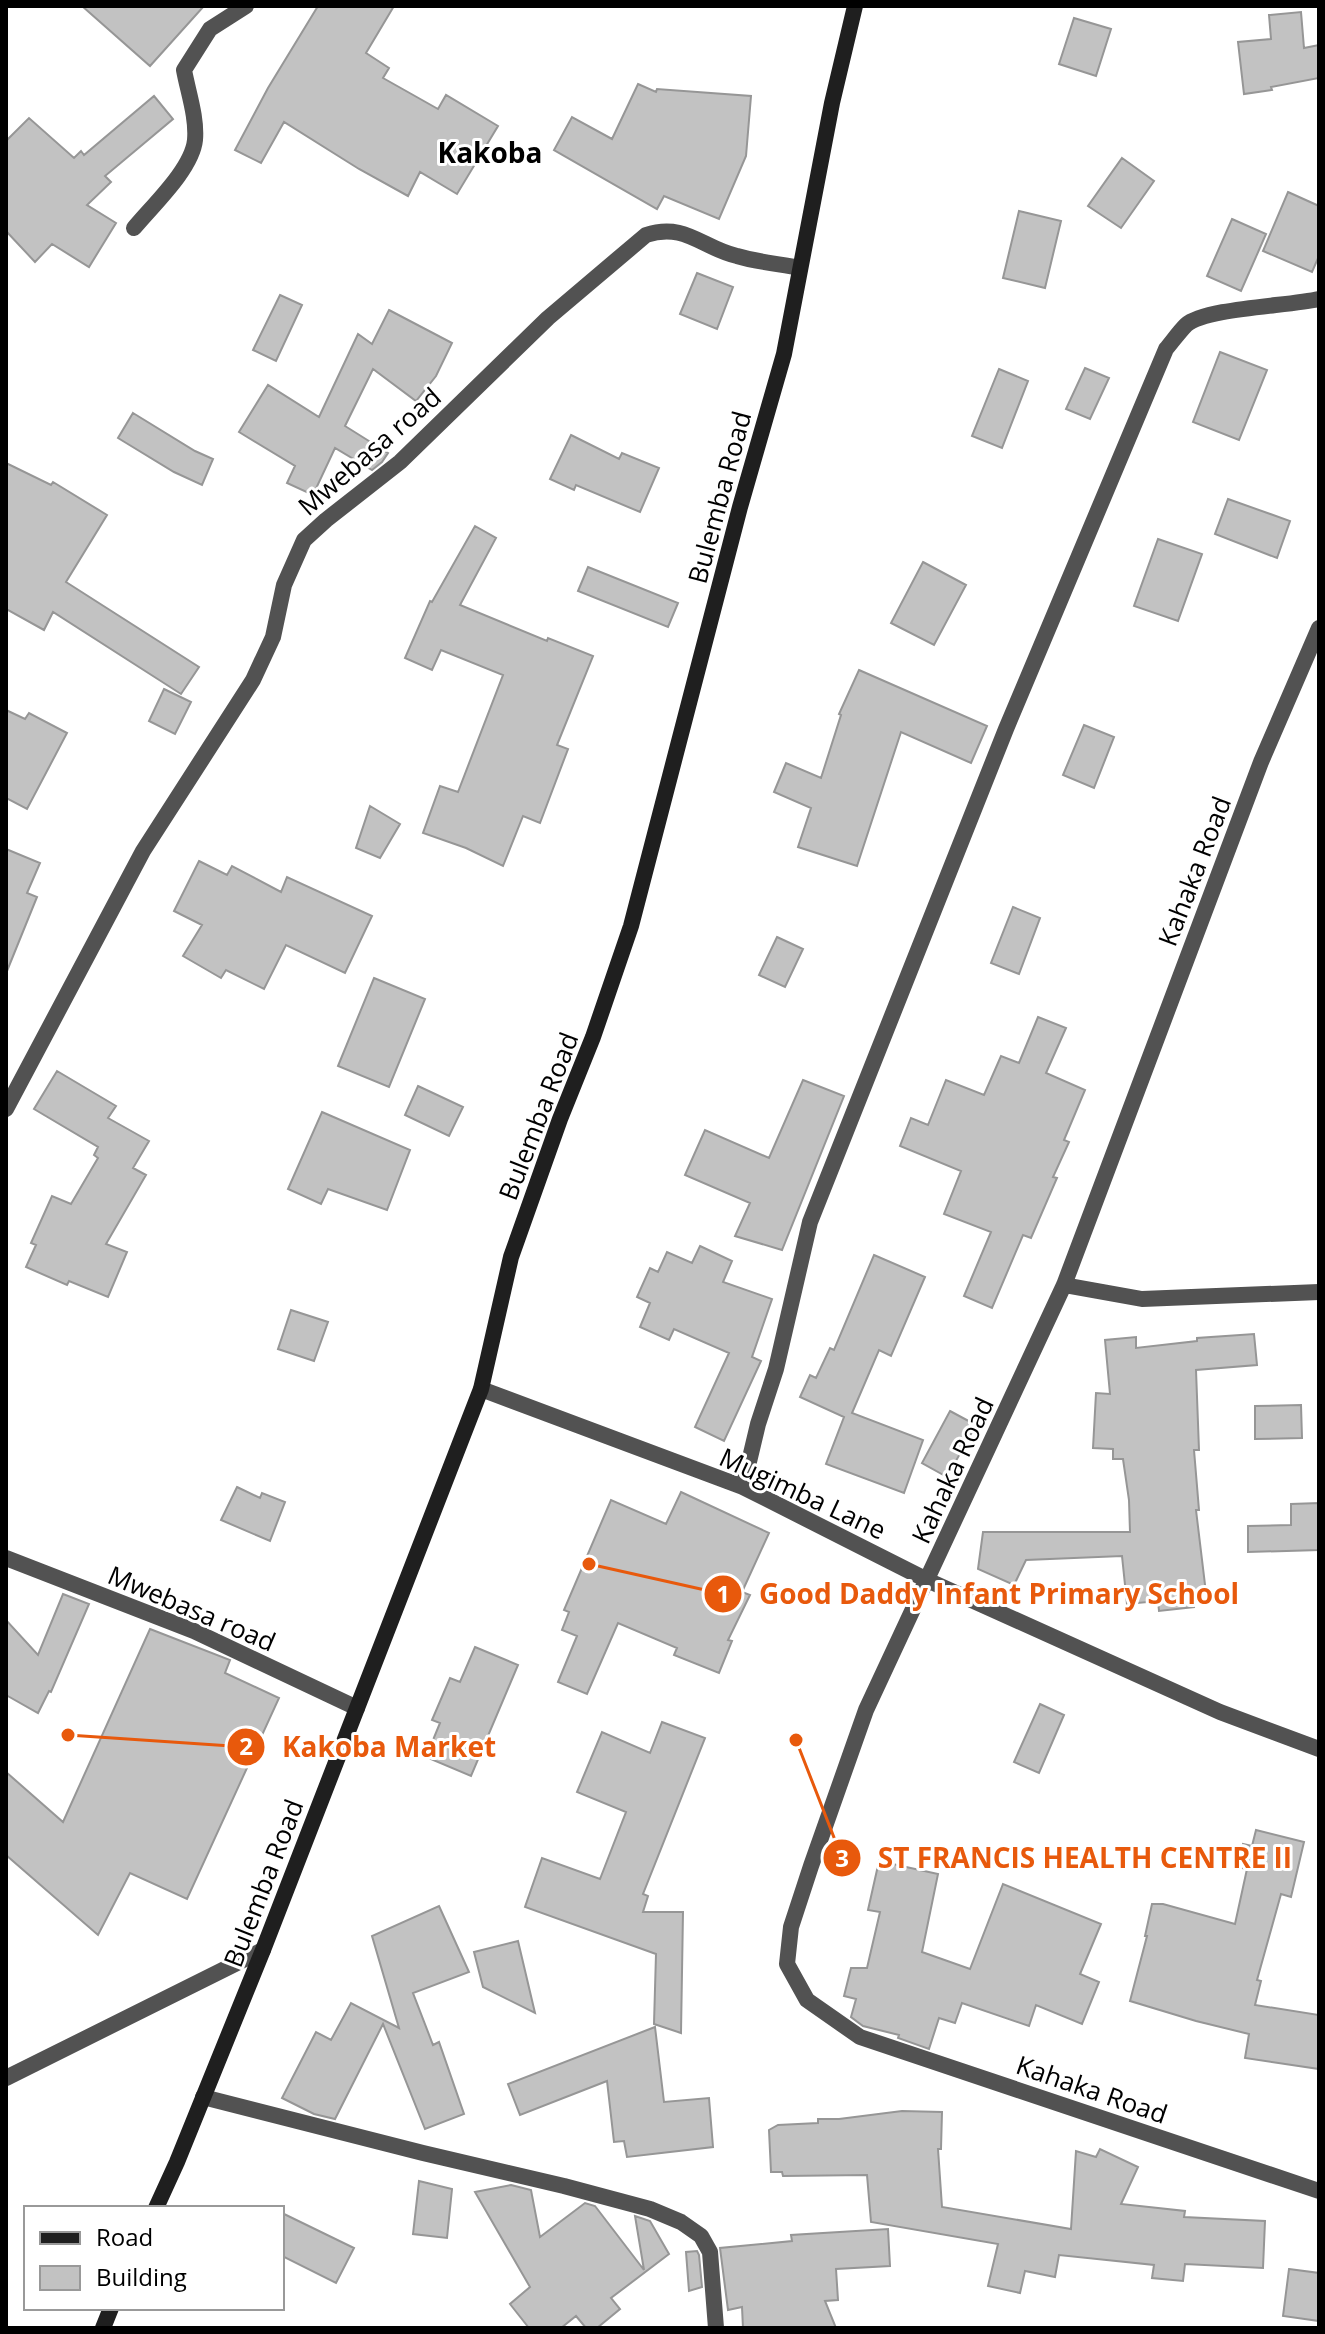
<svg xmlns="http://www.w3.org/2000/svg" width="1325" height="2334" font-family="'Open Sans',sans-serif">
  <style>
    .building { fill: #c2c2c2; stroke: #969696; stroke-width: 2 }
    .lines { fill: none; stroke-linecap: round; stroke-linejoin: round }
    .minor { stroke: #525252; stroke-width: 16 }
    .secondary { stroke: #1f1f1f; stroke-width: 16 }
    .labels { text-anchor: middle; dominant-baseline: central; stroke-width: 6; stroke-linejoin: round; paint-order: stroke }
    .street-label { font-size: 26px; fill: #000; stroke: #fff }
    .neighbourhood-label { font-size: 28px; font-weight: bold; fill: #000; stroke: #fff }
    .leader { fill: none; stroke: #e8590c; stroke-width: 3 }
    .callout-dot { fill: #e8590c; stroke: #fff; stroke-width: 3 }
    .mark-label { font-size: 24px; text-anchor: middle; font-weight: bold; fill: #fff }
    .callout-label { font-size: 28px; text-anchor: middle; font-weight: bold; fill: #e8590c; stroke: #fff; stroke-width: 6; stroke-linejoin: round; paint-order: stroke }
  </style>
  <rect width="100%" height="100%" fill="#fff"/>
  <path class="building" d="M82 6H204L150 66Z
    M318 6H394L366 53 389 68 383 78 438 109 446 95 498 126 457 194 420 172 408 196 359 169 284 122 261 163 235 150 268 88Z
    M1301 12 1304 48 1319 45V78L1271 87 1272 90 1244 94 1238 42 1271 39 1269 15Z
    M1074 18 1111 29 1096 76 1059 64Z
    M638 84 656 92 657 89 751 96 746 156 719 219 664 196 657 209 554 150 572 117 612 139Z
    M154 96 173 119 105 176 111 182 87 205 116 223 89 267 52 244 35 262 6 231V141L29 118 74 158 81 151 84 155Z
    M1122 158 1154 181 1121 228 1088 206Z
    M1288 192 1319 206V256L1312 272 1263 251Z
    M1019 211 1061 221 1045 288 1003 278Z
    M1232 219 1266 234 1241 291 1207 276Z
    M697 273 733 287 717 329 680 314Z
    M280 295 302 305 276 361 253 350Z
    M389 310 452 343 436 376 416 401 373 369 345 426 388 453 382 462 372 470 335 448 313 495 287 483 295 466 239 432 268 385 319 417 358 334 372 344Z
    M1220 352 1267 370 1239 440 1193 422Z
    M1085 368 1109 378 1090 419 1066 409Z
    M999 369 1028 381 1002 448 972 436Z
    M133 413 195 451 213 459 202 485 174 472 118 438Z
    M571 435 619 459 622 453 659 468 640 512 576 485 574 490 550 479Z
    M6 463 51 485 53 482 107 515 66 582 199 667 181 694 53 612 44 630 6 609Z
    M1228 499 1290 521 1277 558 1215 534Z
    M475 526 496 538 460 605 547 641 548 638 593 656 557 745 568 749 540 823 523 816 503 866 466 848 423 833 440 786 458 792 503 675 441 650 432 670 405 658 430 601 432 602Z
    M1158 539 1202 554 1178 621 1134 606Z
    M923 562 966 585 934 645 891 623Z
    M588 567 678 603 668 627 578 591Z
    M859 670 987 726 971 763 901 732 857 866 798 847 811 808 774 792 786 763 821 778 841 715 839 714Z
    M164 689 191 702 175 734 149 721Z
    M6 710 25 719 29 713 67 733 27 809 6 798Z
    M1084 725 1114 737 1094 788 1063 775Z
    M370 806 400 824 380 858 356 848Z
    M6 849 40 863 27 893 37 897 7 971Z
    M199 861 227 875 232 866 281 892 287 877 372 916 345 973 286 945 264 989 226 970 221 978 183 956 202 925 174 911Z
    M1013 907 1040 918 1019 974 991 963Z
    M777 937 803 949 785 987 759 975Z
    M374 978 425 999 389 1087 338 1066Z
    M1038 1017 1066 1028 1046 1073 1085 1090 1064 1140 1069 1142 1053 1177 1057 1178 1031 1238 1023 1235 992 1308 964 1296 991 1232 944 1214 961 1171 900 1146 911 1118 928 1125 946 1080 984 1095 1001 1056 1019 1063Z
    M57 1071 116 1106 108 1118 149 1141 133 1168 146 1175 106 1244 127 1252 108 1297 69 1281 67 1285 26 1267 36 1245 31 1243 52 1196 71 1204 98 1158 94 1155 98 1147 34 1109Z
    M803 1080 844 1096 782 1250 735 1236 750 1203 685 1175 705 1130 769 1158Z
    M418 1086 463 1107 449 1136 405 1115Z
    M322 1112 410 1150 387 1210 328 1189 321 1204 288 1189Z
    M700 1246 732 1261 723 1282 772 1299 752 1357 761 1361 724 1441 695 1427 729 1353 674 1329 669 1340 640 1327 650 1303 637 1297 650 1268 658 1272 667 1252 692 1263Z
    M874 1255 925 1277 891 1356 879 1350 852 1413 923 1440 904 1493 826 1464 844 1417 800 1397 810 1375 816 1378 830 1348 834 1350Z
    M291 1310 328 1322 314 1361 278 1349Z
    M1254 1334 1257 1365 1196 1370 1199 1450H1194L1199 1510H1196L1206 1593 1193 1595 1194 1607 1159 1611 1158 1601 1127 1604 1122 1556 1026 1560 1014 1585 978 1569 983 1532H1130L1129 1500 1123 1459H1113V1449L1093 1448 1096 1393 1110 1394 1105 1340 1136 1337V1348L1197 1341V1338Z
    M1301 1405 1302 1438 1255 1439V1406Z
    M950 1411 976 1425 947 1477 922 1463Z
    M237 1487 260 1498 262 1493 285 1502 270 1541 221 1520Z
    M681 1492 769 1533 742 1592 750 1595 728 1640 732 1641 719 1673 674 1655 677 1648 618 1623 587 1694 558 1682 577 1636 562 1630 569 1612 564 1610 611 1500 666 1524Z
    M1319 1503V1550L1248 1552V1526L1291 1525V1504Z
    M63 1594 89 1604 51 1692 49 1691 38 1713 6 1695V1620L38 1655Z
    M150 1629 230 1660 225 1673 279 1698 187 1899 130 1873 98 1935 6 1855V1772L63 1822Z
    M475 1647 518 1665 471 1776 426 1757 440 1723 432 1720 450 1678 460 1682Z
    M1040 1704 1064 1715 1039 1773 1014 1762Z
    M662 1722 705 1738 643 1894 648 1896 643 1912H683L681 2033 654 2024 656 1954 525 1907 542 1858 600 1879 626 1812 577 1792 602 1732 650 1753Z
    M1256 1830 1304 1842 1291 1897 1281 1894 1257 1980 1261 1981 1255 2005 1319 2015V2069L1245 2058 1249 2034 1196 2021 1130 2001 1147 1936H1145L1152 1904H1163L1235 1924 1247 1869 1237 1867 1243 1844 1252 1846Z
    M879 1861 938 1874 922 1952 970 1969 1003 1884 1101 1924 1080 1974 1099 1982 1082 2024 1036 2005 1029 2026 962 2003 955 2023 939 2018 929 2049 898 2038 899 2035 863 2026 851 2017 856 1999 844 1996 851 1968H867L880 1912 868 1910Z
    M439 1906 469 1972 413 1993 433 2045 439 2042 464 2114 425 2129 383 2024 335 2119 314 2114 282 2098 316 2032 331 2040 351 2003 399 2028 372 1936Z
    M518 1941 535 2013 483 1987 474 1952Z
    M655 2027 664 2102 709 2098 713 2147 627 2157 624 2141 614 2142 607 2081 520 2115 508 2084Z
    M902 2111 942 2112 941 2149H938L942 2207 1071 2229 1076 2151 1096 2157 1100 2149 1138 2167 1121 2204 1185 2211 1184 2217 1265 2221 1263 2268 1185 2264 1183 2281 1152 2278 1154 2265 1059 2255 1055 2277 1025 2271 1020 2293 988 2286 998 2244 871 2222 867 2175 783 2176 782 2172H771L769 2130 778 2125 818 2123V2119H839Z
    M419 2181 452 2189 447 2238 413 2234Z
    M511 2185 531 2190 540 2237 585 2203 595 2206 644 2270 635 2216 650 2221 669 2254 611 2298 620 2309 597 2328H586L576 2316 561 2328H529L510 2304 530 2287 475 2192Z
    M282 2213 354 2248 336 2283 282 2256Z
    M888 2229 890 2266 836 2269 838 2300 825 2301 836 2328H743L742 2307 728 2310 720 2248 792 2241 791 2235Z
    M697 2251 699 2255 702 2287 689 2291 686 2252Z
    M1289 2269 1319 2273V2321L1283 2316Z"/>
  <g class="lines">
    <path class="minor" d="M134 228C153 205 192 169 195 140 197 117 188 92 184 70L210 29 246 6
      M1319 628 1261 762 1064 1285 866 1710 811 1866 791 1927 787 1964 807 2000 860 2037 1319 2191
      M6 1109 143 851 253 680 273 637 284 585 304 540 326 520 400 462 548 318 646 235C685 222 702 248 737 256 757 262 779 264 800 268
      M1064 1285 1142 1299 1319 1292
      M481 1389 743 1487 927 1580 1220 1712 1319 1749
      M743 1487 758 1424 776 1369 810 1222 1006 729 1166 349C1172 342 1179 332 1186 325 1205 308 1289 306 1319 299
      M6 1558 194 1631 357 1708
      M6 2078 263 1950
      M203 2097 423 2153 564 2186 650 2209 681 2222 701 2236 710 2252 716 2328"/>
    <path class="secondary" d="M156 2208 177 2162 263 1950 481 1389 511 1257 560 1119 593 1037 631 926 740 507 784 354 832 103 855 6
      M103 2328 111 2308"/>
  </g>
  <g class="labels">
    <g class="street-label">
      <text transform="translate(369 451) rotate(-41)">Mwebasa road</text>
      <text transform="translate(719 497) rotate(-75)">Bulemba Road</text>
      <text transform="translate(1194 871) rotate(-69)">Kahaka Road</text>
      <text transform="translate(538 1116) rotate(-69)">Bulemba Road</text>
      <text transform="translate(952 1470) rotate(-65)">Kahaka Road</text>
      <text transform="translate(803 1493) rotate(25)">Mugimba Lane</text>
      <text transform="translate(192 1608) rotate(23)">Mwebasa road</text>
      <text transform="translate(263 1883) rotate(-69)">Bulemba Road</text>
      <text transform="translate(1092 2089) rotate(19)">Kahaka Road</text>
    </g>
    <g class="neighbourhood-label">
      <text x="490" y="152">Kakoba</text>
    </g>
  </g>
  <path class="leader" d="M589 1564L723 1594M68 1735L246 1747M796 1740L842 1858"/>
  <g class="callout-dot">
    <circle cx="589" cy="1564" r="8"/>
    <circle cx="68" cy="1735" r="8"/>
    <circle cx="796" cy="1740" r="8"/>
    <circle cx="723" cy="1594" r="20"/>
    <circle cx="246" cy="1747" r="20"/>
    <circle cx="842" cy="1858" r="20"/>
  </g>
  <g class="mark-label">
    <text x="723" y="1603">1</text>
    <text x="246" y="1755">2</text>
    <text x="842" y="1867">3</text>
  </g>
  <g class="callout-label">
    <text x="999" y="1604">Good Daddy Infant Primary School</text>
    <text x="389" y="1757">Kakoba Market</text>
    <text x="1085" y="1868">ST FRANCIS HEALTH CENTRE II</text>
  </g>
  <rect width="1325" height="2334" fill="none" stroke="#000000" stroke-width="16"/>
  <rect x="24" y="2206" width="260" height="104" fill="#ffffff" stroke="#999999" stroke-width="2"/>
  <rect x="40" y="2232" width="40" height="12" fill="#1f1f1f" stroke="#999999" stroke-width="2"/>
  <text x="96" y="2246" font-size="24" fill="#000000">Road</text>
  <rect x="40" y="2266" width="40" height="24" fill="#c2c2c2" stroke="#999999" stroke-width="2"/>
  <text x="96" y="2286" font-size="24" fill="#000000">Building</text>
</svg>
